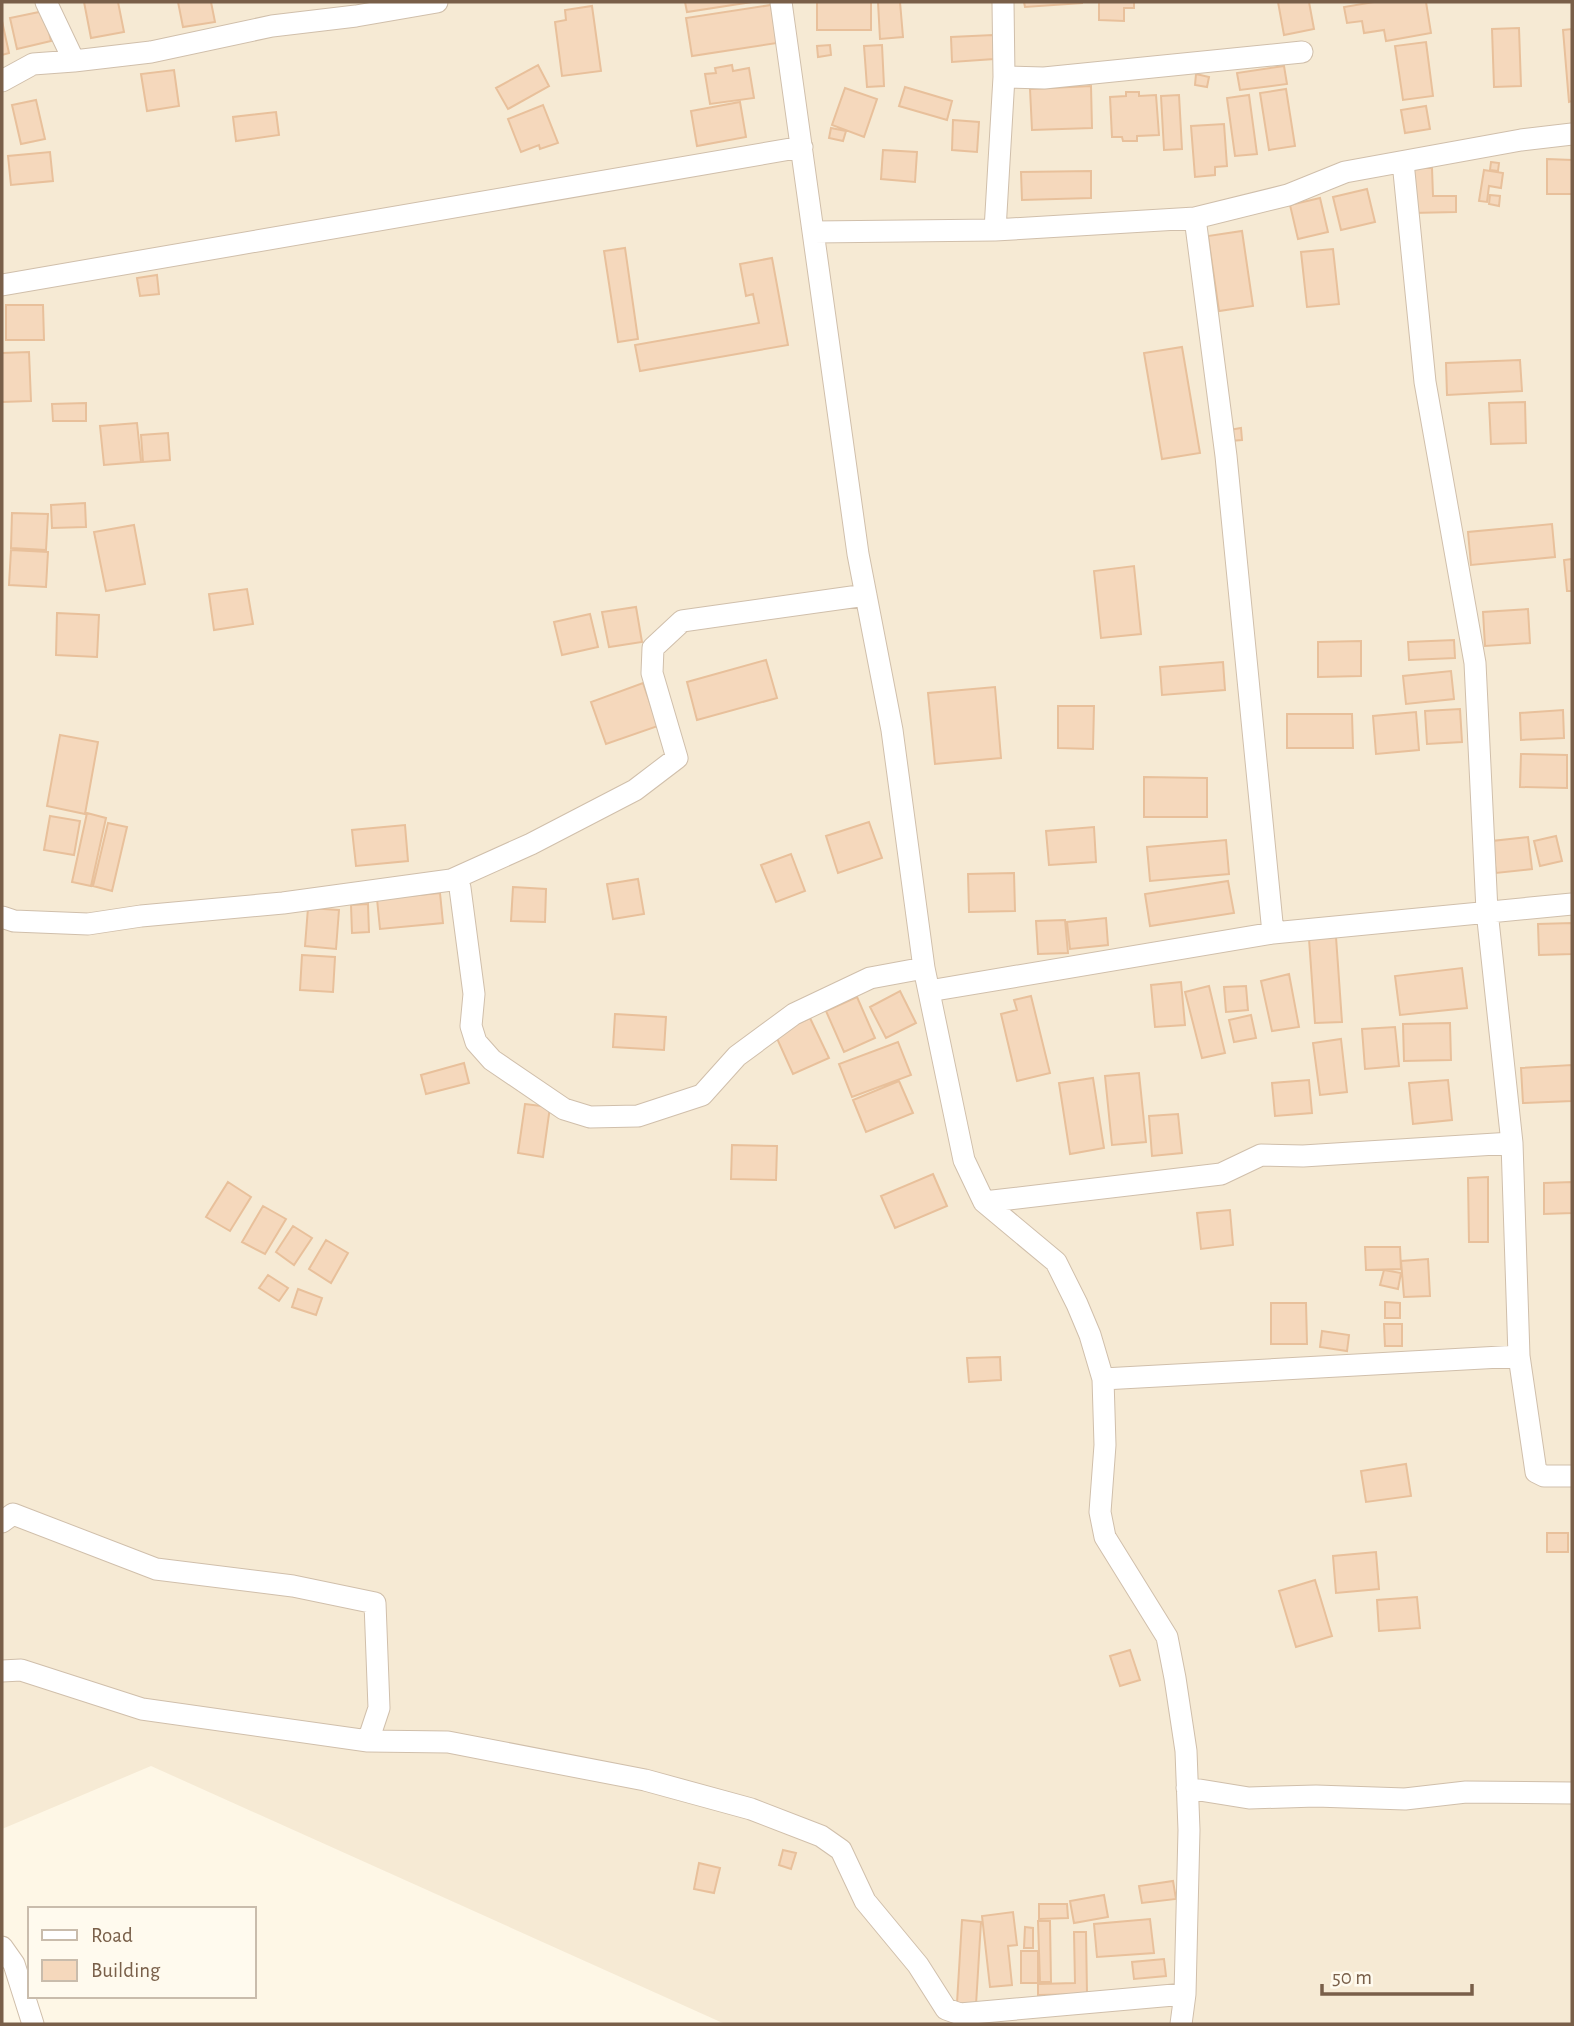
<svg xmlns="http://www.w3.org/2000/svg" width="1574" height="2026" font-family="'Alegreya Sans',sans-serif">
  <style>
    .residential { fill: #f6ead4 }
    .building { fill: #f5d8bc; stroke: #e8c09b; stroke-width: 2 }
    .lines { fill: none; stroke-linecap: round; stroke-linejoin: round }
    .minor-casing { stroke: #d0bfab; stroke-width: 23 }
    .minor { stroke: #fff; stroke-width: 21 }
  </style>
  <rect width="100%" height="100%" fill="#fef7e6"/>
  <path class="residential" d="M2 2H1572V2024H725L151 1766 2 1829Z"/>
  <path class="building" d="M84 2H118L124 32 91 38Z
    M178 2H211L215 22 183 27Z
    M685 2H752L687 12Z
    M817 2H871V30H817Z
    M878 2H900L903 37 880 39Z
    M1024 2H1082V3L1025 7Z
    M1099 2H1134V8H1124V21L1099 20Z
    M1278 2H1309L1314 29 1284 35Z
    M1374 2H1426L1431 33 1386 41 1384 30 1364 33 1362 21 1347 23 1344 7Z
    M771 5 777 43 692 56 686 18Z
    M592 6 601 71 562 76 555 22 566 20 565 10Z
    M44 11 51 41 17 49 10 18Z
    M2 21 9 53 2 55Z
    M1519 28 1521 86 1494 87 1492 29Z
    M1572 29V101L1569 102 1563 30Z
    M993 35 994 59 952 62 951 37Z
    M1426 42 1433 96 1403 100 1395 46Z
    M830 45 831 55 818 57 817 46Z
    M882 45 884 86 867 87 864 46Z
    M538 65 549 86 508 109 496 88Z
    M732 65 733 71 749 68 754 98 710 104 705 74 716 73 715 68Z
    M1284 66 1287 84 1240 90 1237 73Z
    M174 70 179 106 147 111 141 74Z
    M1196 74 1209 77 1207 87 1195 85Z
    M1091 86 1092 128 1032 130 1030 89Z
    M905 87 952 101 947 120 899 106Z
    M845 88 877 99 864 137 832 125Z
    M1286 89 1295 146 1269 150 1260 93Z
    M1126 92H1139V96L1156 95 1159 135 1137 136V141H1123L1122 137H1112L1110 97 1126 96Z
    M1179 95 1182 149 1164 150 1161 96Z
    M1249 95 1257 154 1235 156 1227 98Z
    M36 100 45 139 21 144 12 105Z
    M740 102 746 137 697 146 691 111Z
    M543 105 558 143 540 149 539 145 521 152 508 119Z
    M1426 106 1430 129 1405 133 1401 110Z
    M276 112 279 135 236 141 233 117Z
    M953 120 979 122 977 152 952 150Z
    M1224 124 1227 166 1215 167V175L1195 177 1191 126Z
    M831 128 846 131 843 141 829 138Z
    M883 150 917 152 915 182 881 179Z
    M50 152 53 181 11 185 8 156Z
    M1547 159 1572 160V194H1547Z
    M1491 162 1499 163 1498 171 1490 170Z
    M1411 168H1432L1433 196H1456V212L1412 213Z
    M1484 170 1503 173 1501 188 1489 186 1487 202 1479 201Z
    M1091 171V198L1022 200 1021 172Z
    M1367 189 1375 222 1341 230 1333 197Z
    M1490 195 1500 196 1499 206 1489 204Z
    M1320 198 1328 232 1298 239 1290 205Z
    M1242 231 1253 306 1219 311 1208 236Z
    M625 248 638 339 618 342 604 251Z
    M1333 249 1339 304 1307 307 1301 252Z
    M772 258 788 345 640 371 635 345 759 323 753 294 746 296 740 264Z
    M157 275 159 294 140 296 137 278Z
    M6 305H43L44 340H6Z
    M1182 347 1200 453 1162 459 1144 353Z
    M29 352 31 401 2 402V353Z
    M1520 360 1522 391 1447 395 1446 363Z
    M1525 402 1526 443 1491 444 1489 403Z
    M86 403V421H53L52 404Z
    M137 423 141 462 104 465 100 426Z
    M1241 428 1242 440 1230 441 1229 430Z
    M168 433 170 460 143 462 141 435Z
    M85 503 86 527 52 528 51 505Z
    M12 513 48 514 46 550 11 548Z
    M1552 524 1555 557 1471 565 1468 532Z
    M134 525 145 584 106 591 94 532Z
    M11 550 48 552 46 587 9 585Z
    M1572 559V591H1567L1564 560Z
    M1134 566 1141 634 1101 638 1094 571Z
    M247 589 253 624 214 630 209 594Z
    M636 607 642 642 609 647 602 612Z
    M1528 609 1530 643 1485 646 1483 612Z
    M57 613 99 615 97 657 56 655Z
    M590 614 598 647 562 655 554 622Z
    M1454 640 1455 658 1409 660 1408 642Z
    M1361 641V676L1318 677V642Z
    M766 660 777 698 697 720 687 682Z
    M1223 662 1225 690 1162 695 1160 667Z
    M1451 671 1454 699 1406 704 1403 676Z
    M643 683 658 726 606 744 591 702Z
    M995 687 1001 758 935 764 928 693Z
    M1058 706H1094L1093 749 1058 748Z
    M1460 709 1462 742 1427 744 1425 711Z
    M1563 710 1564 738 1521 740 1520 713Z
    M1416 712 1419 750 1376 754 1373 716Z
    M1287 714H1352L1353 748H1287Z
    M60 735 98 742 85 814 47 806Z
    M1521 754 1567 755V788L1520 787Z
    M1144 777 1207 778V817H1144Z
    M87 813 106 818 91 886 72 882Z
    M50 816 80 821 74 855 44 850Z
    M869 822 882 858 838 873 826 836Z
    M108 823 127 827 112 891 93 886Z
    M405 825 408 861 356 866 352 830Z
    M1094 827 1096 862 1049 865 1046 831Z
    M1556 836 1562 861 1540 866 1534 841Z
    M1528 837 1532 869 1496 873 1492 841Z
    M1226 840 1229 874 1150 881 1147 847Z
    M791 854 805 891 776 902 761 865Z
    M1014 873 1015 911 969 912 968 874Z
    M638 879 644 914 613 919 607 884Z
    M1228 881 1234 913 1150 926 1145 894Z
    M513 887 546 889 545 922 511 921Z
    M440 893 443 923 380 929 377 899Z
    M368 904 369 932 352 933 351 905Z
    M308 908 339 910 336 949 305 946Z
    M1106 918 1108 945 1070 949 1067 922Z
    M1065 920 1068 953 1038 954 1036 921Z
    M1572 923V954L1539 955 1538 924Z
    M1336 937 1342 1022 1315 1023 1309 939Z
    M302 955 335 957 333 992 300 990Z
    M1462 968 1467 1008 1400 1015 1395 976Z
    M1289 974 1299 1027 1272 1031 1261 981Z
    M1181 982 1185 1025 1155 1027 1151 985Z
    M1209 986 1225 1053 1202 1058 1185 992Z
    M1246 986 1248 1010 1226 1012 1224 987Z
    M900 991 916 1023 886 1038 870 1007Z
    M1031 996 1050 1073 1017 1081 1001 1014 1017 1010 1014 1000Z
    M857 997 875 1038 844 1052 826 1011Z
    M615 1014 666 1017 664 1050 613 1047Z
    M1251 1015 1256 1038 1234 1042 1229 1020Z
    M810 1018 829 1058 793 1074 775 1034Z
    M1450 1023 1451 1060 1404 1061 1403 1024Z
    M1395 1027 1399 1066 1365 1069 1362 1029Z
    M1341 1039 1347 1092 1320 1095 1313 1043Z
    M898 1042 911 1075 852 1097 839 1064Z
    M464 1063 469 1083 426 1094 421 1075Z
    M1572 1065V1101L1523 1103 1521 1068Z
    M1139 1073 1146 1142 1112 1145 1105 1076Z
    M1093 1078 1104 1148 1070 1154 1059 1083Z
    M1309 1080 1312 1113 1275 1116 1272 1083Z
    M1448 1080 1452 1120 1413 1124 1409 1083Z
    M899 1081 913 1113 866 1132 853 1100Z
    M525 1104 550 1107 543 1157 518 1153Z
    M1178 1114 1182 1153 1152 1156 1149 1116Z
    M732 1145 777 1146 776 1180 731 1179Z
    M933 1174 947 1206 895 1228 881 1196Z
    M1488 1177V1242H1469L1468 1178Z
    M228 1182 251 1197 230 1231 206 1217Z
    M1572 1182V1213L1544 1214V1183Z
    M263 1206 286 1219 265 1254 242 1242Z
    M1230 1210 1233 1245 1201 1249 1197 1213Z
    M293 1226 312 1238 294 1265 276 1252Z
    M326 1240 348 1253 331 1283 309 1269Z
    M1365 1247H1400L1401 1269 1366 1270Z
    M1428 1259 1430 1296 1404 1297 1401 1261Z
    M1384 1270 1401 1273 1398 1289 1380 1285Z
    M268 1275 288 1288 279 1301 259 1288Z
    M298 1289 322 1298 316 1315 292 1307Z
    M1385 1302 1400 1303V1318H1385Z
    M1271 1303H1306L1307 1344H1271Z
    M1384 1324H1402V1346H1385Z
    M1322 1331 1349 1335 1347 1351 1320 1347Z
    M1000 1357 1001 1380 969 1382 967 1358Z
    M1406 1464 1411 1496 1366 1502 1361 1471Z
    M1547 1533H1568V1552H1547Z
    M1376 1552 1379 1589 1336 1593 1333 1556Z
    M1315 1580 1332 1636 1296 1647 1279 1591Z
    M1417 1597 1420 1628 1379 1631 1377 1600Z
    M1130 1650 1140 1680 1120 1686 1110 1656Z
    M783 1850 796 1853 791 1869 779 1865Z
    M699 1863 720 1868 714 1893 694 1889Z
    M1173 1881 1176 1899 1142 1903 1139 1886Z
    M1104 1895 1108 1917 1074 1923 1070 1901Z
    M1039 1904H1067L1068 1918 1039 1919Z
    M1013 1912 1017 1945 1008 1946 1012 1985 990 1987 982 1916Z
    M1150 1919 1154 1953 1097 1957 1094 1924Z
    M962 1920 981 1922 976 2005 957 2003Z
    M1038 1921H1050L1051 1982H1040Z
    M1025 1927 1033 1928V1948H1024Z
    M1074 1932H1086L1087 1994 1038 1995V1984L1075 1983Z
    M1021 1951H1038V1983H1021Z
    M1164 1959 1166 1976 1134 1979 1132 1962Z"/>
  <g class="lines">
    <g class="minor-casing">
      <path id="minor" d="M46 2 74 61 151 52 272 26 356 16 437 2
        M781 2 858 554 892 730 924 968 964 1160 984 1202 1056 1262 1077 1304 1090 1335 1103 1379 1105 1445 1100 1512 1105 1537 1167 1637 1175 1678 1186 1751 1189 1830 1185 1994 1181 2024
        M1004 77 1044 78 1302 52
        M2 81 33 64 74 61
        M1403 162 1425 382 1475 663 1487 911 1512 1143 1519 1356 1536 1472 1544 1476H1572
        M1195 218 1226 456 1273 933
        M995 230 1004 77 1003 2
        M814 232 995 230 1195 218 1288 195 1345 172 1521 140 1572 134
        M2 285 802 147
        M451 880 457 882 460 888 474 994 471 1026 476 1042 492 1060 564 1109 590 1117 638 1116 702 1095 737 1056 794 1014 870 978 924 968
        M2 917 14 921 88 924 141 916 283 903 451 880 531 844 635 790 677 758 652 673 653 648 682 621 866 595
        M929 991 1273 933 1572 904
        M984 1202 1221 1174 1261 1155 1303 1156 1512 1143
        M1103 1379 1519 1356
        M2 1522 13 1514 156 1569 293 1586 375 1603 379 1708 368 1741
        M2 1671 21 1670 142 1709 368 1741 448 1742 645 1780 751 1809 821 1836 841 1850 865 1901 918 1965 946 2009 960 2014 1185 1994
        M1187 1788 1249 1798 1316 1796 1405 1799 1466 1792 1572 1793
        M2 1947 14 1964 33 2024"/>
    </g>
    <use href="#minor" class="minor"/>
  </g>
  <rect width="1574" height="2026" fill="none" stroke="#795f49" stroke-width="7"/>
  <rect x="28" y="1907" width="228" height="91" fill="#fffaee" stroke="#c9bcac" stroke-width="2"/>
  <rect x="42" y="1930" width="35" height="10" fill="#ffffff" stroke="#c9bcac" stroke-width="2"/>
  <text x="91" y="1942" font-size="21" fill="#795f49">Road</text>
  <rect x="42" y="1960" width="35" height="21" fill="#f5d8bc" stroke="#c9bcac" stroke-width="2"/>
  <text x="91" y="1977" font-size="21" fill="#795f49">Building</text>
  <path d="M1322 1984v10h150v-10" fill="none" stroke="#795f49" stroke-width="3.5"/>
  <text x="1332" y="1984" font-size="21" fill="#795f49" stroke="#fffaee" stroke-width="5" paint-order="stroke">50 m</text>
</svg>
